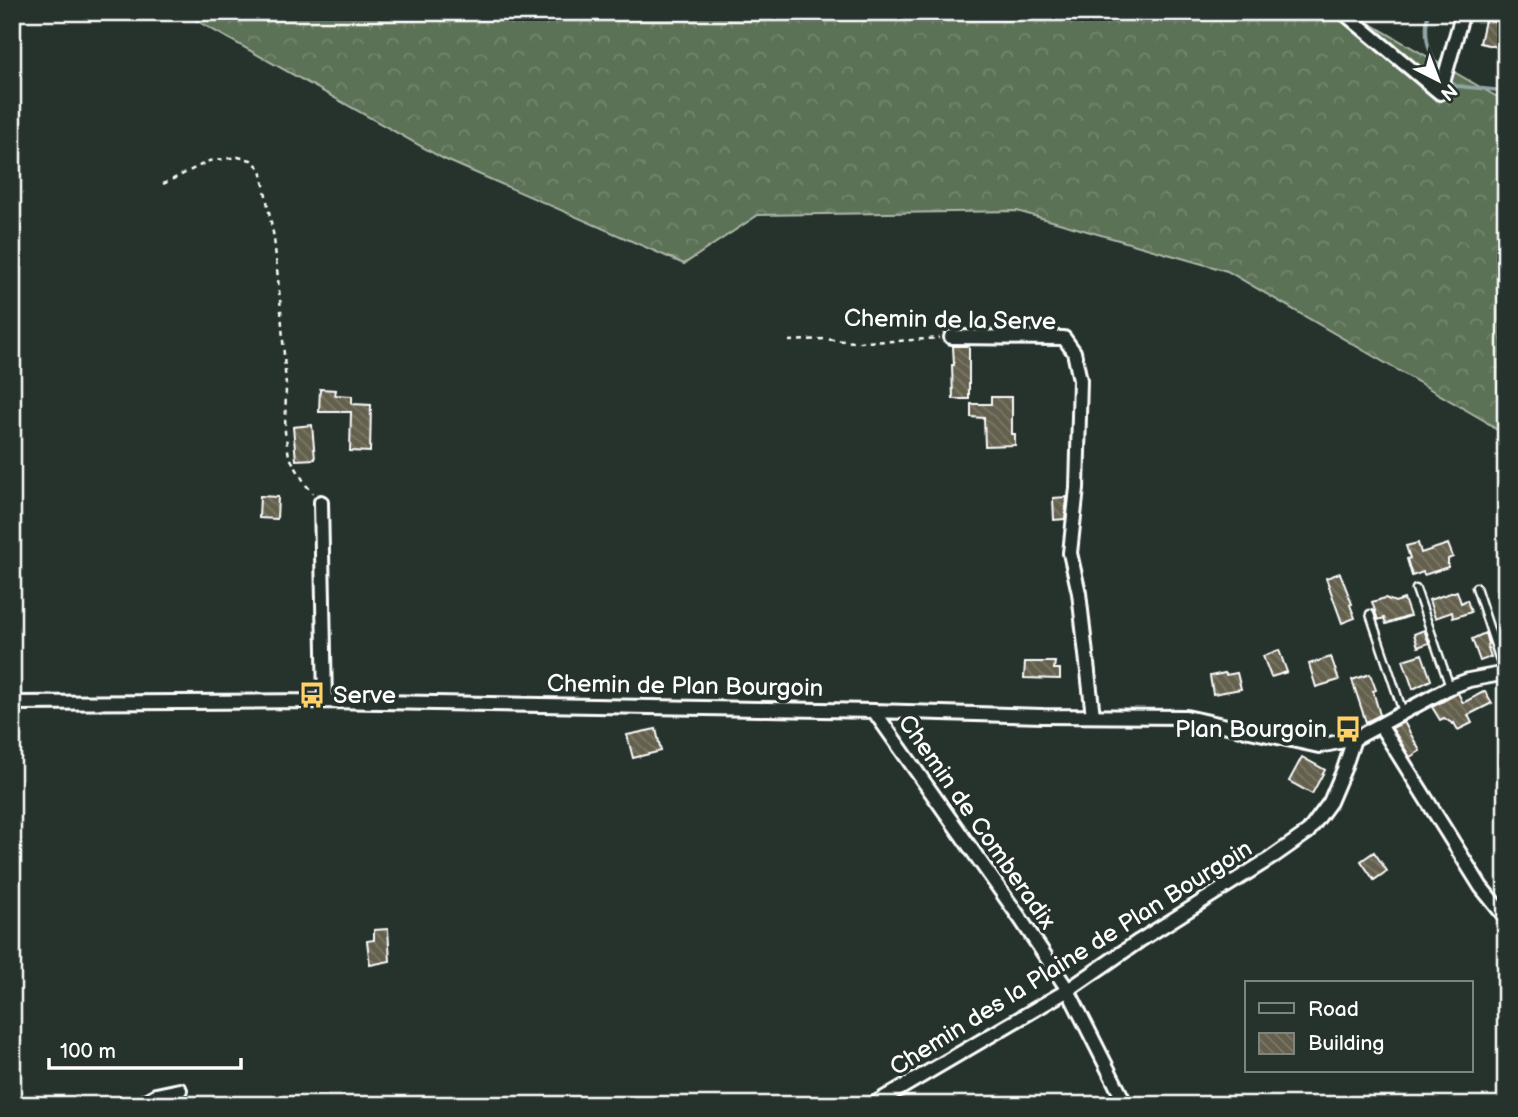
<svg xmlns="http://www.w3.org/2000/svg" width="1518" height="1117" font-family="'Balsamiq Sans',sans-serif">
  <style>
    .forest { fill: url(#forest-crowns); stroke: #aeb8aa; stroke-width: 2 }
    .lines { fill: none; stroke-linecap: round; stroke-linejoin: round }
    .stream { stroke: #90a5a6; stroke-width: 3.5 }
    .building { fill: url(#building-back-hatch); stroke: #fff; stroke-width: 2 }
    .service-casing { stroke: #fff; stroke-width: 11 }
    .minor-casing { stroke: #fff; stroke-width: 18 }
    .path { stroke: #fff; stroke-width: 2.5; stroke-dasharray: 5 5; stroke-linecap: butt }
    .service { stroke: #26332d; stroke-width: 6 }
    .minor { stroke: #26332d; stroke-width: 12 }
    .labels { text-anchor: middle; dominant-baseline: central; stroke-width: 7; stroke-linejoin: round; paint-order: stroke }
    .street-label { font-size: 24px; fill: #fff; stroke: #26332d }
    .poi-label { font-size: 24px; fill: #fff; stroke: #26332d; text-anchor: start }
  </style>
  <defs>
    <pattern id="forest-crowns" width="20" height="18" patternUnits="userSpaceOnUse" patternTransform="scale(1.75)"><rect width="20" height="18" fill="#5c7256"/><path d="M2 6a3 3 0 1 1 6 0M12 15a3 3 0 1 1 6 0" fill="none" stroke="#74876f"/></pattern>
    <pattern id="building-back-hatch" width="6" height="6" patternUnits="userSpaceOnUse" patternTransform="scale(1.75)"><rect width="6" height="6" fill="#64604d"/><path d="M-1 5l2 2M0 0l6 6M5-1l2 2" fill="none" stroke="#7b7868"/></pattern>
  </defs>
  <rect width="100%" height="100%" fill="#26332d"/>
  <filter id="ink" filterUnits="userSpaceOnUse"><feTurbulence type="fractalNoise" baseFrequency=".0143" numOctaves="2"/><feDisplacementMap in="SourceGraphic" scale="14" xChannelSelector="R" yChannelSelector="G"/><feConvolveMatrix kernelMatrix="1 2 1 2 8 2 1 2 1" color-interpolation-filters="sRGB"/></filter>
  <g filter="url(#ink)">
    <path class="forest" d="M181 12H1350L1506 102V437L1485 421 1227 271 1017 211 758 215 684 264 444 159Z"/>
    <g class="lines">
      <path class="stream" d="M1428 12C1424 36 1427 49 1439 70
        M1454 84 1456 86 1506 91"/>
    </g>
    <path class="building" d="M1485 20 1506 25V49L1480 43Z
      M953 346H969V399H953L952 365H954Z
      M320 389 336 390 335 395 352 396V404L371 405 370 452 350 451 351 412H319Z
      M991 397H1012V434H1015V445L985 446 984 418 971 417V404H991Z
      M312 425 315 459 296 460 293 427Z
      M260 496 278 497 277 519 259 518Z
      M1067 497 1065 519 1054 520 1053 498Z
      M1418 543 1421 553 1448 544 1453 557 1448 559V567L1424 575 1423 572 1412 576 1407 559 1410 558 1406 546Z
      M1340 573 1352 604 1350 605 1355 618 1342 623 1326 578Z
      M1457 591 1461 603 1467 600 1471 612 1453 618 1452 612 1435 618 1429 600Z
      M1385 598 1395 602 1404 599 1410 616 1386 624 1384 618 1378 620 1372 602Z
      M1424 630 1429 643 1418 647 1414 634Z
      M1485 633 1488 644 1487 645 1491 657 1480 661 1472 639Z
      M1279 650 1287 672 1271 677 1263 656Z
      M1422 654 1431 680 1413 689 1403 660Z
      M1331 657 1339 680 1316 687 1309 664Z
      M1025 662H1055L1054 669H1060V679L1024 678Z
      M1225 673 1226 675 1237 673 1241 689 1213 694 1210 676Z
      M1370 674 1376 690 1373 691 1380 715 1366 722 1352 680Z
      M1485 691 1492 703 1468 715 1472 723 1458 730 1454 723 1453 724 1444 718 1440 720 1432 707 1458 693 1463 703Z
      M1404 722 1420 751 1410 757 1392 728Z
      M656 729 661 751 633 758 627 735Z
      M1302 757 1325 770 1312 794 1289 781Z
      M1374 852 1387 871 1374 880 1361 861Z
      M388 929 390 961 370 965 367 941 374 940V930Z"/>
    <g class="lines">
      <g class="service-casing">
        <path id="service" d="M1476 587 1504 673
          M1416 589 1450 687
          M1370 614 1403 712"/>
      </g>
      <g class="minor-casing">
        <path id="minor" d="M1343 12 1440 93 1463 12
          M951 337 1064 338 1074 352 1080 380 1077 488 1070 553 1079 593 1093 716
          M321 502 325 701
          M12 703 325 701 874 711 1043 716 1186 717 1319 746 1354 739 1450 687 1469 680 1506 673
          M874 711 1020 918 1068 990 1126 1105
          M1380 725 1481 887 1506 918
          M138 1105 156 1095 180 1090
          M872 1105 1068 990 1139 941 1271 858 1308 832 1330 802 1344 769 1354 739"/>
      </g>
      <path class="path" d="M163 184 209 161 238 157 251 160 261 169 274 238 281 310 286 386 285 432 289 456 306 485 313 493
        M789 341 824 339 855 342 898 341 940 338"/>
      <use href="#service" class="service"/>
      <use href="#minor" class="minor"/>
    </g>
  </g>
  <defs>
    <g id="bus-bare" transform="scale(2.1)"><path d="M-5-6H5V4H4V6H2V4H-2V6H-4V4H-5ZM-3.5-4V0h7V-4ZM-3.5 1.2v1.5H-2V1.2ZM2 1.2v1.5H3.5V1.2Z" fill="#ffd166" stroke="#26332d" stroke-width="2.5" paint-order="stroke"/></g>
  </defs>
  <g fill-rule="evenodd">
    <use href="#bus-bare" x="312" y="695"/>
    <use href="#bus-bare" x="1348" y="729"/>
  </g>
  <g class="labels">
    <g class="street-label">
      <text transform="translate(950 320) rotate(1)">Chemin de la Serve</text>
      <text transform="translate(685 686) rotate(1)">Chemin de Plan Bourgoin</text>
      <text transform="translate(977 822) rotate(55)">Chemin de Comberadix</text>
      <text transform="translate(1071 958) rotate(-32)">Chemin des la Plaine de Plan Bourgoin</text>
    </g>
    <g class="poi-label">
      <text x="333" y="695">Serve</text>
      <text x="1327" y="729" text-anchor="end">Plan Bourgoin</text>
    </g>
  </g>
  <rect width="1518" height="1117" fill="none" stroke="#26332d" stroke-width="42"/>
  <rect x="21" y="21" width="1476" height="1075" fill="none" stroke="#fff" stroke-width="2.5" filter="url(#ink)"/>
  <rect x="1245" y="981" width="228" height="91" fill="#26332d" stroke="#7d8581" stroke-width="2"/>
  <rect x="1259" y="1003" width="35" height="10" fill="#26332d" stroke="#7d8581" stroke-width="2"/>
  <text x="1308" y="1016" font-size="21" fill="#ffffff">Road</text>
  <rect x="1259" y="1033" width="35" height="21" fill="url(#building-back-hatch)" stroke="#7d8581" stroke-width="2"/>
  <text x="1308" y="1050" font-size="21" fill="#ffffff">Building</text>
  <g transform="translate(1438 80) rotate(138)" stroke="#26332d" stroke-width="5" paint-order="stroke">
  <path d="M0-5L12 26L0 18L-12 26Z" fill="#ffffff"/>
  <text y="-10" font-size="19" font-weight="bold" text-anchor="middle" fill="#ffffff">N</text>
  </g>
  <path d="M49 1058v10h192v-10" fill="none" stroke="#ffffff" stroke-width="3.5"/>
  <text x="60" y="1058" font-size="21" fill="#ffffff" stroke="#26332d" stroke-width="5" paint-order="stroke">100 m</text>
</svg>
